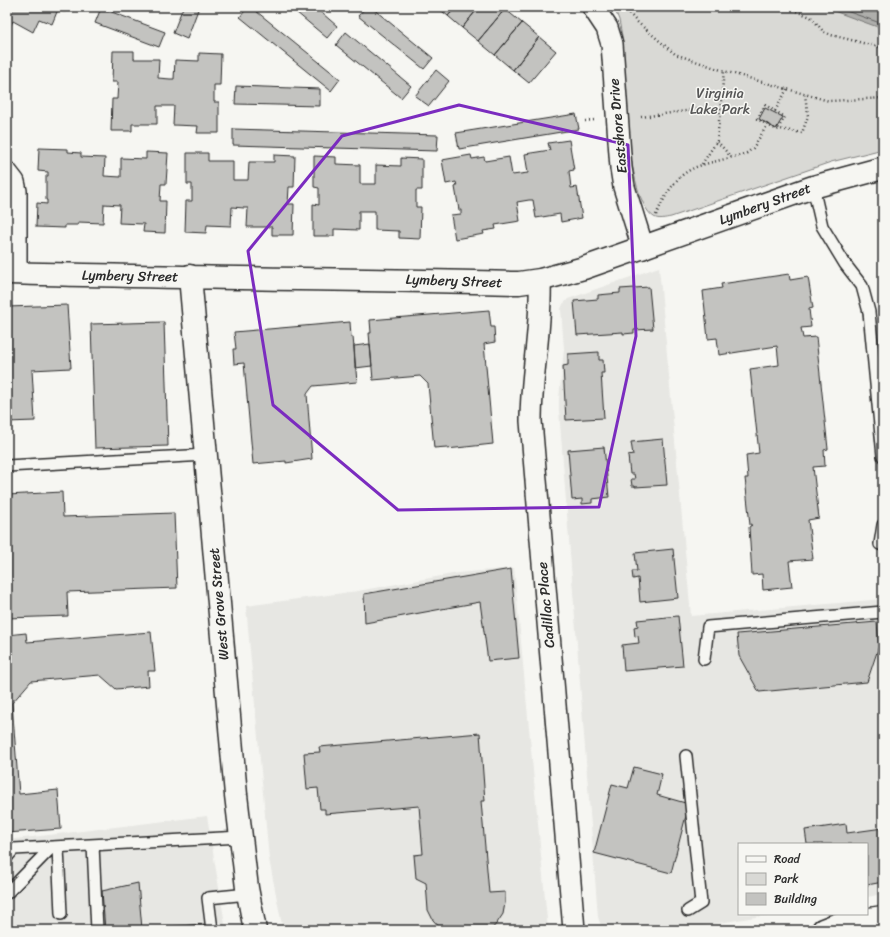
<svg xmlns="http://www.w3.org/2000/svg" width="890" height="937" font-family="Sriracha,sans-serif">
  <style>
    .built { fill: #e7e7e3 }
    .green { fill: #d9d9d5; stroke: #828280 }
    .water { fill: #aeaeab; stroke: #7a7a78 }
    .lines { fill: none; stroke-linecap: round; stroke-linejoin: round }
    .shore { stroke: #5f5f5e; stroke-width: 1 }
    .building { fill: #c3c3c0; stroke: #2b2b2b }
    .service-casing { stroke: #2b2b2b; stroke-width: 14 }
    .minor-casing { stroke: #2b2b2b; stroke-width: 24 }
    .tertiary-casing { stroke: #2b2b2b; stroke-width: 25 }
    .primary-casing { stroke: #2b2b2b; stroke-width: 25 }
    .path { stroke: #2b2b2b; stroke-width: 2.5; stroke-dasharray: 1 3; stroke-linecap: butt }
    .service { stroke: #f6f6f2; stroke-width: 11 }
    .minor { stroke: #f6f6f2; stroke-width: 21 }
    .tertiary { stroke: #f6f6f2; stroke-width: 22 }
    .primary { stroke: #f6f6f2; stroke-width: 22 }
    .marked { fill: none; stroke: #7b2cbf; stroke-width: 3; stroke-linejoin: round }
    .labels { text-anchor: middle; dominant-baseline: central; stroke-width: 3; stroke-linejoin: round; paint-order: stroke }
    .park-label { font-size: 14px; fill: #565656; stroke: #f6f6f2 }
    .street-label { font-size: 14px; fill: #2b2b2b; stroke: #f6f6f2 }
  </style>
  <rect width="100%" height="100%" fill="#f6f6f2"/>
  <filter id="ink" filterUnits="userSpaceOnUse"><feTurbulence type="fractalNoise" baseFrequency=".025" numOctaves="2"/><feDisplacementMap in="SourceGraphic" scale="8" xChannelSelector="R" yChannelSelector="G"/><feConvolveMatrix kernelMatrix="1 2 1 2 8 2 1 2 1" color-interpolation-filters="sRGB"/></filter>
  <g filter="url(#ink)">
    <path class="built" d="M659 267 691 616 883 599V894L867 897V844H739V914H774L678 930H603L601 926 598 917 559 410V399L564 349 561 309 563 304 568 299Z
      M514 568 548 930H283L269 859 246 606 358 591 458 573Z
      M207 816 226 930H7V840Z"/>
    <path class="green" d="M614 7H883V149L831 162 671 217C665 218 659 220 654 217 625 199 624 71 622 36L619 20Z"/>
    <path class="water" d="M823 7H883V29Z"/>
    <g class="lines">
      <path class="shore" d="M835 7 883 24"/>
    </g>
    <path class="building" d="M7 7H59L52 24 39 19 33 32 13 21 7 32Z
      M183 7H199L187 39 173 33Z
      M248 7H251L340 79 331 91 240 17Z
      M290 7H315L337 26 327 38Z
      M366 7H371L433 58 424 69 358 16Z
      M437 7H456L448 16Z
      M456 7H479L462 28 448 16Z
      M479 7H503L505 9 478 41 462 28Z
      M101 8 165 32 159 47 95 23Z
      M505 9 522 23 495 55 478 41Z
      M522 23 539 37 513 70 495 55Z
      M346 32 411 86 401 98 336 45Z
      M539 37 556 51 529 83 513 70Z
      M113 51H134V59H159L158 78 170 79H174L175 60 199 61V53L221 54 220 85H214V102H219V133H197L198 126 173 125 174 106H157V124H132V131H111L112 99H117L118 82H112Z
      M436 70 449 81 429 106 415 96Z
      M236 86 320 89V106L235 104Z
      M765 108 783 117 776 129 759 119Z
      M576 114 579 129 459 149 456 133Z
      M233 129 438 135 437 151 233 145Z
      M569 140 574 170 569 171 571 188 577 187 582 218 561 222 560 214 536 218 533 200H529L517 202 520 221 495 225 496 229 483 231 484 234 455 239 451 215 461 214V210H459L455 187 457 186 456 182 446 184 442 160 471 155 472 159 484 157 485 161 509 157 512 175 528 173 525 154 550 150 548 143Z
      M39 148 68 149V152L81 153V157L105 158 104 176 121 177V158L146 159V152L168 153 166 184H161L160 201H166L165 233 143 232 144 224 119 223 120 205 104 204 103 223 78 222V225H65V228L36 227 37 203 47 204V200H46V176H48V172L38 171Z
      M187 153H208V161H233V180H248L249 162H274V155L295 156 294 187H289L288 204H294L293 235H272V227H247L248 208H244L232 207 231 226 207 225 206 233 185 232 186 201H192V184H187Z
      M314 156 336 157V164L360 165V184H376V165L401 166V158L422 159V190H416V207H421L420 239 399 238V231L375 230V211H359V230L334 229V236H313V204L319 205V188L314 187Z
      M789 274 790 280 808 277 813 308 809 309 811 327 801 328 803 338 816 337 828 449 824 450 825 466 813 467 819 518 808 520 813 559 789 561 792 587 763 590 762 574 752 575 749 527 752 525H750L745 478H748L746 455 759 453 750 369 779 365 777 346 719 355 717 338 708 339 703 291 722 288 721 284Z
      M649 287 653 329 634 330V333L623 334V332L577 335 574 301 598 299V295L620 293V289Z
      M67 305 71 368 32 370 35 421 7 422V307Z
      M489 310 491 327H494L495 342 484 344 493 444 447 449V447L434 448 428 384 420 376 373 380 369 333H371L370 320Z
      M164 322 168 446 95 448 91 324Z
      M350 322 351 337H353L357 382 313 386 307 394 312 459 286 463V461L253 464 244 363 234 364 233 349H236L234 332Z
      M370 344 372 366 355 368 354 346Z
      M599 352V360H603L604 373H601L604 418 566 420 563 366 568 365V354Z
      M663 439 667 485 635 487V486H632L631 479H635L634 474H630L628 456 633 455 631 442Z
      M604 447 609 497 592 499V503L582 504V499L572 500 568 450Z
      M62 492 63 517 174 513 177 588 67 592 68 616 7 618V495Z
      M673 549 678 598 640 602 638 578 633 579 632 571H637L635 553Z
      M511 569 519 658 488 661 480 602 365 623 364 594Z
      M678 616 683 666 624 671 622 645 639 643 638 636 635 637 634 627 638 626 637 620Z
      M877 622 879 646 867 682 759 692 739 656 737 634Z
      M151 632 155 671H148L149 686 116 689 100 675 31 681 12 703 19 794 58 790 61 829 7 833V635L26 633 27 642Z
      M480 733 485 801H481L489 893 505 892V903L503 914 497 923 491 930H442L433 920 428 910 426 883 416 878 414 855 423 854 419 806 325 814V809H320L318 788 307 789 304 753 320 752 319 747Z
      M634 767 662 774 657 795 689 804 671 873 594 853 612 784 628 788Z
      M846 824 847 833 883 828V884V882L867 885V844H807L805 830Z
      M138 883 142 929 204 924V930H105L102 891Z"/>
    <g class="lines">
      <g class="service-casing">
        <path id="service" d="M813 187 822 226 845 264 862 286 869 312 883 456
          M7 466 206 455
          M883 525 880 544 883 545
          M704 659 708 627 883 612
          M686 756 701 903 688 911
          M93 845 97 930
          M58 847 61 914
          M7 857 14 849 241 837
          M7 893 52 847
          M212 930 208 898 248 894"/>
      </g>
      <g class="minor-casing">
        <path id="minor" d="M593 7 607 28 612 44 621 168 624 187 643 248
          M7 173 14 182 16 191V273
          M540 280C542 328 531 373 531 421L574 930"/>
      </g>
      <g class="tertiary-casing">
        <path id="tertiary" d="M7 273C178 278 348 279 519 283L540 280 584 268 813 187 883 168
          M190 276 236 795 247 888 255 930"/>
      </g>
      <g class="primary-casing">
        <path id="primary" d="M823 930 841 923 883 917"/>
      </g>
      <path class="path" d="M624 7 636 21 675 54 724 71 829 101 883 98
        M785 7 811 17 823 31 831 35 883 48
        M56 9 67 12
        M787 89 775 111 765 105 757 119 777 130 780 129 802 133 808 116 805 95
        M775 111 785 117 777 130
        M641 117 708 108 720 110
        M585 121 595 120
        M717 141 724 71
        M702 164 717 141 731 157
        M656 215C682 159 695 169 747 153L753 148 768 124"/>
      <use href="#service" class="service"/>
      <use href="#minor" class="minor"/>
      <use href="#tertiary" class="tertiary"/>
      <use href="#primary" class="primary"/>
    </g>
  </g>
  <path class="marked" d="M459 105 628 145 636 336 599 507 398 510 273 405 248 251 342 136Z"/>
  <g class="labels">
    <g class="park-label">
      <text x="720" y="93">Virginia<tspan x="720" dy="16">Lake Park</tspan></text>
    </g>
    <g class="street-label">
      <text transform="translate(618 126) rotate(-95)">Eastshore Drive</text>
      <text transform="translate(765 204) rotate(-20)">Lymbery Street</text>
      <text transform="translate(130 276) rotate(1)">Lymbery Street</text>
      <text transform="translate(454 281) rotate(2)">Lymbery Street</text>
      <text transform="translate(219 604) rotate(-95)">West Grove Street</text>
      <text transform="translate(546 605) rotate(-95)">Cadillac Place</text>
    </g>
  </g>
  <rect width="890" height="937" fill="none" stroke="#f6f6f2" stroke-width="24"/>
  <rect x="12" y="12" width="866" height="913" fill="none" stroke="#2b2b2b" stroke-width="1.5" filter="url(#ink)"/>
  <rect x="738" y="843" width="130" height="72" fill="#f6f6f2" stroke="#a5a5a2"/>
  <rect x="746" y="856" width="20" height="6" fill="#f6f6f2" stroke="#a5a5a2"/>
  <text x="774" y="863" font-size="12" fill="#2b2b2b">Road</text>
  <rect x="746" y="873" width="20" height="12" fill="#d9d9d5" stroke="#a5a5a2"/>
  <text x="774" y="883" font-size="12" fill="#2b2b2b">Park</text>
  <rect x="746" y="893" width="20" height="12" fill="#c3c3c0" stroke="#a5a5a2"/>
  <text x="774" y="903" font-size="12" fill="#2b2b2b">Building</text>
</svg>
